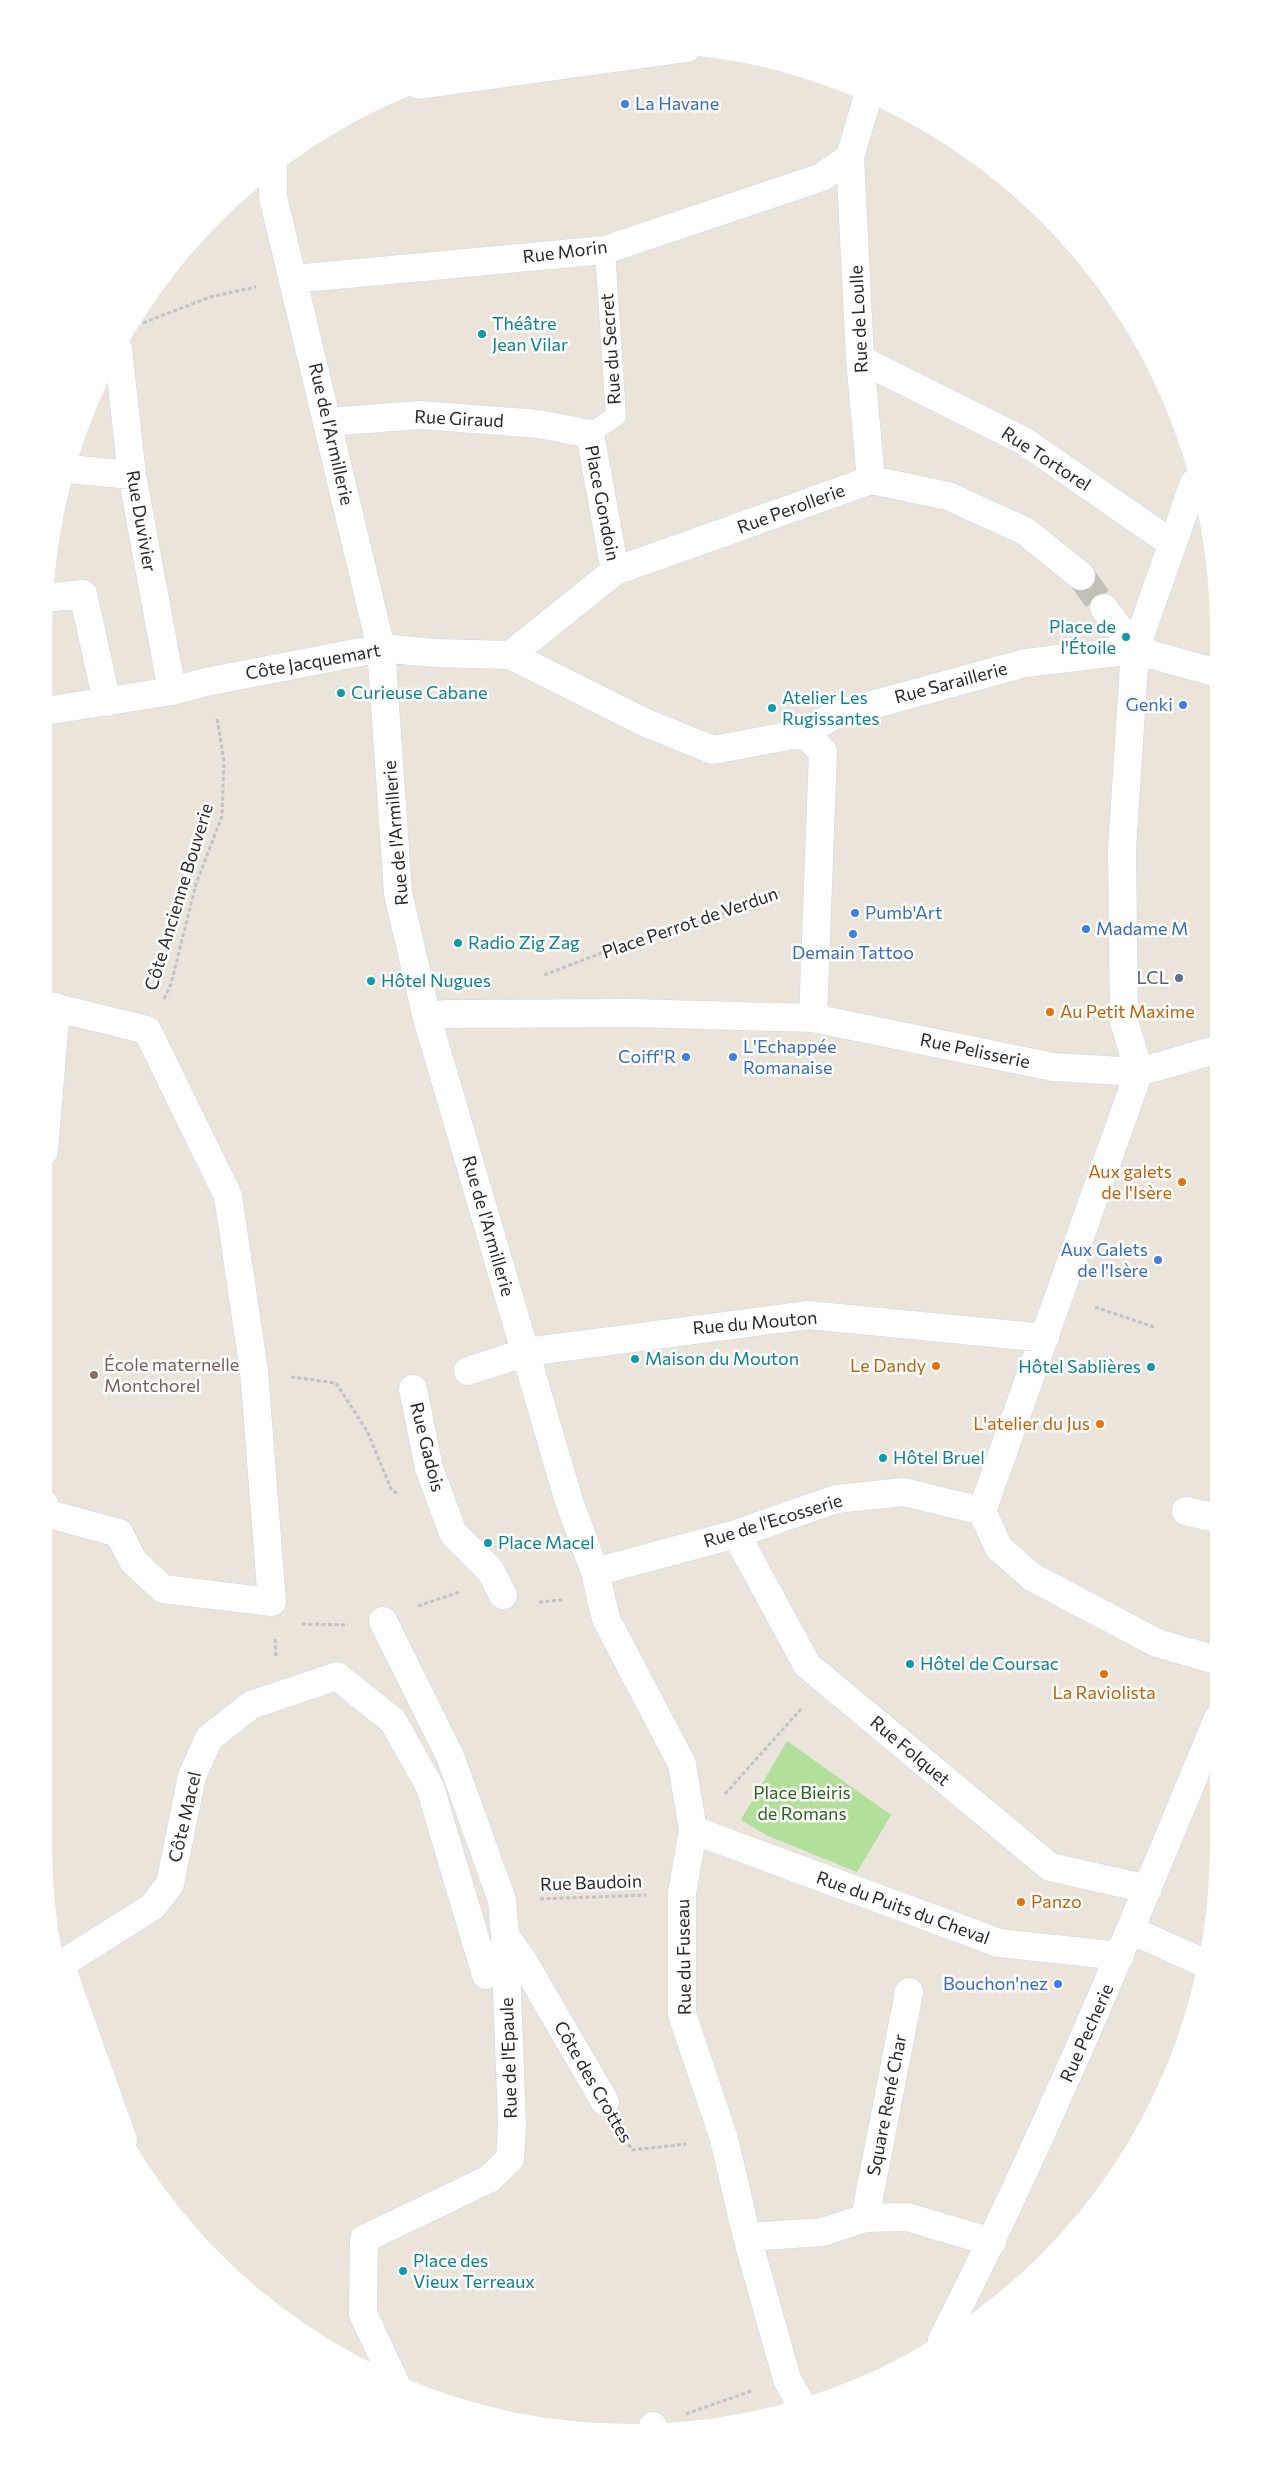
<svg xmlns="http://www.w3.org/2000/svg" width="1262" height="2476" viewBox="0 0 1262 2476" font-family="Commissioner,sans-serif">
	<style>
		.green { fill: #b2df99 }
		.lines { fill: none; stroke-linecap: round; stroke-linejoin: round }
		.street-tunnel { stroke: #c3bfb7; stroke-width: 28; stroke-dasharray: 28 14; stroke-linecap: butt }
		.lane-casing { stroke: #d0d4e1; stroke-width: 21 }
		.street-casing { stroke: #d0d4e1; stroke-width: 29 }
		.secondary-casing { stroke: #d0d4e1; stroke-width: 29 }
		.path { stroke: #c3c3c3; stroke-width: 3; stroke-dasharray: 4 2.5; stroke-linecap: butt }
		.lane { stroke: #fff; stroke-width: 20 }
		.street { stroke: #fff; stroke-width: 28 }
		.secondary { stroke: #fff; stroke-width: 28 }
		.shop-dot { fill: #3f7fe0; stroke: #fff; stroke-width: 2 }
		.culture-dot { fill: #0f9aa8; stroke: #fff; stroke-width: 2 }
		.service-dot { fill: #5c6f8a; stroke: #fff; stroke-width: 2 }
		.food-dot { fill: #e8710a; stroke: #fff; stroke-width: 2 }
		.education-dot { fill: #8d6e63; stroke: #fff; stroke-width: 2 }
		.labels { text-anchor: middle; stroke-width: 5; stroke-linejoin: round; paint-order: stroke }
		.shop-label { font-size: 18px; fill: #366cbe; stroke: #fff; text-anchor: start }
		.street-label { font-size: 18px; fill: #292929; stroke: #fff }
		.culture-label { font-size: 18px; fill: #0d838f; stroke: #fff; text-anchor: start }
		.service-label { font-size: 18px; fill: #4e5e75; stroke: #fff; text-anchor: end }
		.food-label { font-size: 18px; fill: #c56008; stroke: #fff; text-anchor: end }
		.education-label { font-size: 18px; fill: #785e54; stroke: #fff; text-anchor: start }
		.park-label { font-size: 18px; fill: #2c621c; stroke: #fff }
	</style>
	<rect width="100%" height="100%" fill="#eae4db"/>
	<!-- green -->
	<path class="green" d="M787,1741L891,1815L857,1872L768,1836L741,1820Z"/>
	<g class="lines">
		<!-- street-tunnel -->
		<path class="street-tunnel" d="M1081,576L1104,608"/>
		<defs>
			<path id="lane" d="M590,434L616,416L605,250"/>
			<path id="street" d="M868,96L850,157L860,359L871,480
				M273,169V197L381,648L398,893L427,1018L569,1501L595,1572L606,1619L682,1764L693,1830L682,1893V2014L724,2139L747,2237L787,2379L801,2405
				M293,279L605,250L822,177L850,157
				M118,349L132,475L172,691
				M860,359L1024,441L1171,543
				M328,422L420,415L539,424L590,434L615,571
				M68,469L132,475
				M45,598L83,594L107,702
				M1104,608L1135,650
				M510,655L615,571L871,480L948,496L1025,531L1081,576
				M45,711L172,691L206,682L381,648L434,653L510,655L646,723L713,750L804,733L835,715L1025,663L1135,650L1214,672
				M804,733L823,752L813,1018
				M427,1018L445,1014L631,1013L813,1018L1053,1067L1139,1072L1215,1050
				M1139,1072L982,1511L999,1548L1032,1577L1157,1643L1216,1660
				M1139,1072L1124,1021L1122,849L1135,650L1194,483
				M44,1151L56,1007
				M468,1371L526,1352L808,1315L1045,1338
				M413,1389L429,1468L453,1533L490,1570L503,1595
				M44,1504L45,1513L119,1533L133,1561L163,1589L272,1602L254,1371L228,1196L147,1030L45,1005
				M1186,1511L1216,1518
				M736,1534L807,1665L1050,1867L1148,1889
				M595,1572L736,1534L836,1499L904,1492L982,1511
				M383,1621L450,1756L502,1900L505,1936L512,2124L510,2159L489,2179L364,2239L363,2314L395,2382
				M693,1830L999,1943L1120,1956
				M1131,1930L1204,1963
				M505,1936L522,1959L605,2102
				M61,1966L123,2140
				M57,1967L152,1907L170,1884L192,1776L209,1738L251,1705L337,1676L393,1721L430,1787L486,1975
				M865,2218L909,1992
				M747,2237L823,2232L865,2218L907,2217L992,2242
				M942,2340C1045,2138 1131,1930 1217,1720
				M653,2429V2426"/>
			<path id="secondary" d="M419,85L687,48"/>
		</defs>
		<!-- lane casing -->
		<use href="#lane" class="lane-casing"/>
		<!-- street casing -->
		<use href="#street" class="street-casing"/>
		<!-- secondary casing -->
		<use href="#secondary" class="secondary-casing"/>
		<!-- path -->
		<path class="path" d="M143,323L210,297L256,287
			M544,975L609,950L751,905L780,892
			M164,999L171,984L196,884L222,816L224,761L217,718
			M1095,1307L1154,1327
			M291,1377L336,1383L367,1431L392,1491L398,1493
			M539,1602L562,1600
			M418,1606L459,1592
			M302,1624L348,1625
			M275,1639L276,1658
			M725,1794L801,1709
			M540,1899L646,1895
			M622,2133L632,2150L686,2144
			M686,2414L751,2391"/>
		<!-- lane -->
		<use href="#lane" class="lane"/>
		<!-- street -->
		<use href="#street" class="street"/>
		<!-- secondary -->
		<use href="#secondary" class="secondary"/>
	</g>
	<!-- markers -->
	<g class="shop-dot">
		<circle cx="625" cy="104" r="5"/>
		<circle cx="1183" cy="705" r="5"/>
		<circle cx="855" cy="913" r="5"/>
		<circle cx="1086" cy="929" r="5"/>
		<circle cx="853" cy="934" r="5"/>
		<circle cx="686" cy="1057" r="5"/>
		<circle cx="733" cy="1057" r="5"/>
		<circle cx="1158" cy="1260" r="5"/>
		<circle cx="1058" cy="1984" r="5"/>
	</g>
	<g class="culture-dot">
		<circle cx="482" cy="334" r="5"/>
		<circle cx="1126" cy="637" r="5"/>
		<circle cx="341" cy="693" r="5"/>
		<circle cx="772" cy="708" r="5"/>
		<circle cx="458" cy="943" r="5"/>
		<circle cx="371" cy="981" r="5"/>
		<circle cx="635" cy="1359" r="5"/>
		<circle cx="1151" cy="1367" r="5"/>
		<circle cx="883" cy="1458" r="5"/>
		<circle cx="488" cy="1543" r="5"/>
		<circle cx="910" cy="1664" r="5"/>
		<circle cx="403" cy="2271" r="5"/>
	</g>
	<circle class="service-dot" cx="1179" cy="978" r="5"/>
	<g class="food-dot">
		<circle cx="1050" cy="1012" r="5"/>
		<circle cx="1182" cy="1182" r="5"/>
		<circle cx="936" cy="1366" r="5"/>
		<circle cx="1100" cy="1424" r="5"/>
		<circle cx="1104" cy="1674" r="5"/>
		<circle cx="1021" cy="1902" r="5"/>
	</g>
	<circle class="education-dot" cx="94" cy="1375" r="5"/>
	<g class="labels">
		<!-- shop labels -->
		<g class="shop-label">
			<text x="635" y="110">La Havane</text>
			<text x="1173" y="711" text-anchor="end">Genki</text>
			<text x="865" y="919">Pumb'Art</text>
			<text x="1096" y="935">Madame M</text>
			<text x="853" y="959" text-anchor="middle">Demain Tattoo</text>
			<text x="743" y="1053">L'Echappée<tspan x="743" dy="21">Romanaise</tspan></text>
			<text x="676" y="1063" text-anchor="end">Coiff'R</text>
			<text x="1148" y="1256" text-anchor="end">Aux Galets<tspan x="1148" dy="21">de l'Isère</tspan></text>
			<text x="1048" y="1990" text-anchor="end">Bouchon'nez</text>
		</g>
		<!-- street labels -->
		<g class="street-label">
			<text transform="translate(565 252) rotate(-7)" y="6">Rue Morin</text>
			<text transform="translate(859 319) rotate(-93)" y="6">Rue de Loulle</text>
			<text transform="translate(611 349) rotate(-94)" y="6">Rue du Secret</text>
			<text transform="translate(459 419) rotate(3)" y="6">Rue Giraud</text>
			<text transform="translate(331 434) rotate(77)" y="6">Rue de l'Armillerie</text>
			<text transform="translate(1046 459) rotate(33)" y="6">Rue Tortorel</text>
			<text transform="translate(602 503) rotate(79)" y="6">Place Gondoin</text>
			<text transform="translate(791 509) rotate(-20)" y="6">Rue Perollerie</text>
			<text transform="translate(141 521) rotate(80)" y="6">Rue Duvivier</text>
			<text transform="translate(313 662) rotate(-10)" y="6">Côte Jacquemart</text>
			<text transform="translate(951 683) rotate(-15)" y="6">Rue Saraillerie</text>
			<text transform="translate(396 833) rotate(-95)" y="6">Rue de l'Armillerie</text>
			<text transform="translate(179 897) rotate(-73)" y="6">Côte Ancienne Bouverie</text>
			<text transform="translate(690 923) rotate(-19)" y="6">Place Perrot de Verdun</text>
			<text transform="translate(975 1051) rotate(12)" y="6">Rue Pelisserie</text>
			<text transform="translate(488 1226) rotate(74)" y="6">Rue de l'Armillerie</text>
			<text transform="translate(755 1323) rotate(-5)" y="6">Rue du Mouton</text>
			<text transform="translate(427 1447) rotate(76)" y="6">Rue Gadois</text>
			<text transform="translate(773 1521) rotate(-17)" y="6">Rue de l'Ecosserie</text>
			<text transform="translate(910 1751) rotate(40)" y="6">Rue Folquet</text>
			<text transform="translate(185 1817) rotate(-77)" y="6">Côte Macel</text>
			<text transform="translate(591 1883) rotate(-2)" y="6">Rue Baudoin</text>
			<text transform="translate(903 1908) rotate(20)" y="6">Rue du Puits du Cheval</text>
			<text transform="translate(684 1957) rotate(-91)" y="6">Rue du Fuseau</text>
			<text transform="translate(1087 2033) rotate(-66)" y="6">Rue Pecherie</text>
			<text transform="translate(509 2058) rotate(-92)" y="6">Rue de l'Epaule</text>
			<text transform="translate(593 2082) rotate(60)" y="6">Côte des Crottes</text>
			<text transform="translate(887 2105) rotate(-79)" y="6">Square René Char</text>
		</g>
		<!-- culture labels -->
		<g class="culture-label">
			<text x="492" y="330">Théâtre<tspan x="492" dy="21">Jean Vilar</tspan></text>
			<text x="1116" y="633" text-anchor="end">Place de<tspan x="1116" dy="21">l'Étoile</tspan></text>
			<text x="351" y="699">Curieuse Cabane</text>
			<text x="782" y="704">Atelier Les<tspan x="782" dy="21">Rugissantes</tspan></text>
			<text x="468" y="949">Radio Zig Zag</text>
			<text x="381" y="987">Hôtel Nugues</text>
			<text x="645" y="1365">Maison du Mouton</text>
			<text x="1141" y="1373" text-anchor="end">Hôtel Sablières</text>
			<text x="893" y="1464">Hôtel Bruel</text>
			<text x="498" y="1549">Place Macel</text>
			<text x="920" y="1670">Hôtel de Coursac</text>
			<text x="413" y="2267">Place des<tspan x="413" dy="21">Vieux Terreaux</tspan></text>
		</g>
		<!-- service labels -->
		<g class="service-label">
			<text x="1169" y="984">LCL</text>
		</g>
		<!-- food labels -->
		<g class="food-label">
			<text x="1060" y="1018" text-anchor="start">Au Petit Maxime</text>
			<text x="1172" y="1178">Aux galets<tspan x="1172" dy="21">de l'Isère</tspan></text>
			<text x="926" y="1372">Le Dandy</text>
			<text x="1090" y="1430">L'atelier du Jus</text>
			<text x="1104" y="1699" text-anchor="middle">La Raviolista</text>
			<text x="1031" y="1908" text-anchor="start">Panzo</text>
		</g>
		<!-- education labels -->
		<g class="education-label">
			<text x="104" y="1371">École maternelle<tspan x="104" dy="21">Montchorel</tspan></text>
		</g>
		<!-- park labels -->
		<g class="park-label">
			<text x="802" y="1799">Place Bieiris<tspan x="802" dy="21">de Romans</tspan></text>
		</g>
	</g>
	<!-- crop -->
	<path d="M0 0H1262V2476H0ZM630 52H632A578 578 0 0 1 1210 630V1846A578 578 0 0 1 632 2424H630A578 578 0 0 1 52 1846V630A578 578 0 0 1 630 52Z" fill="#fff" fill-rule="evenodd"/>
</svg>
